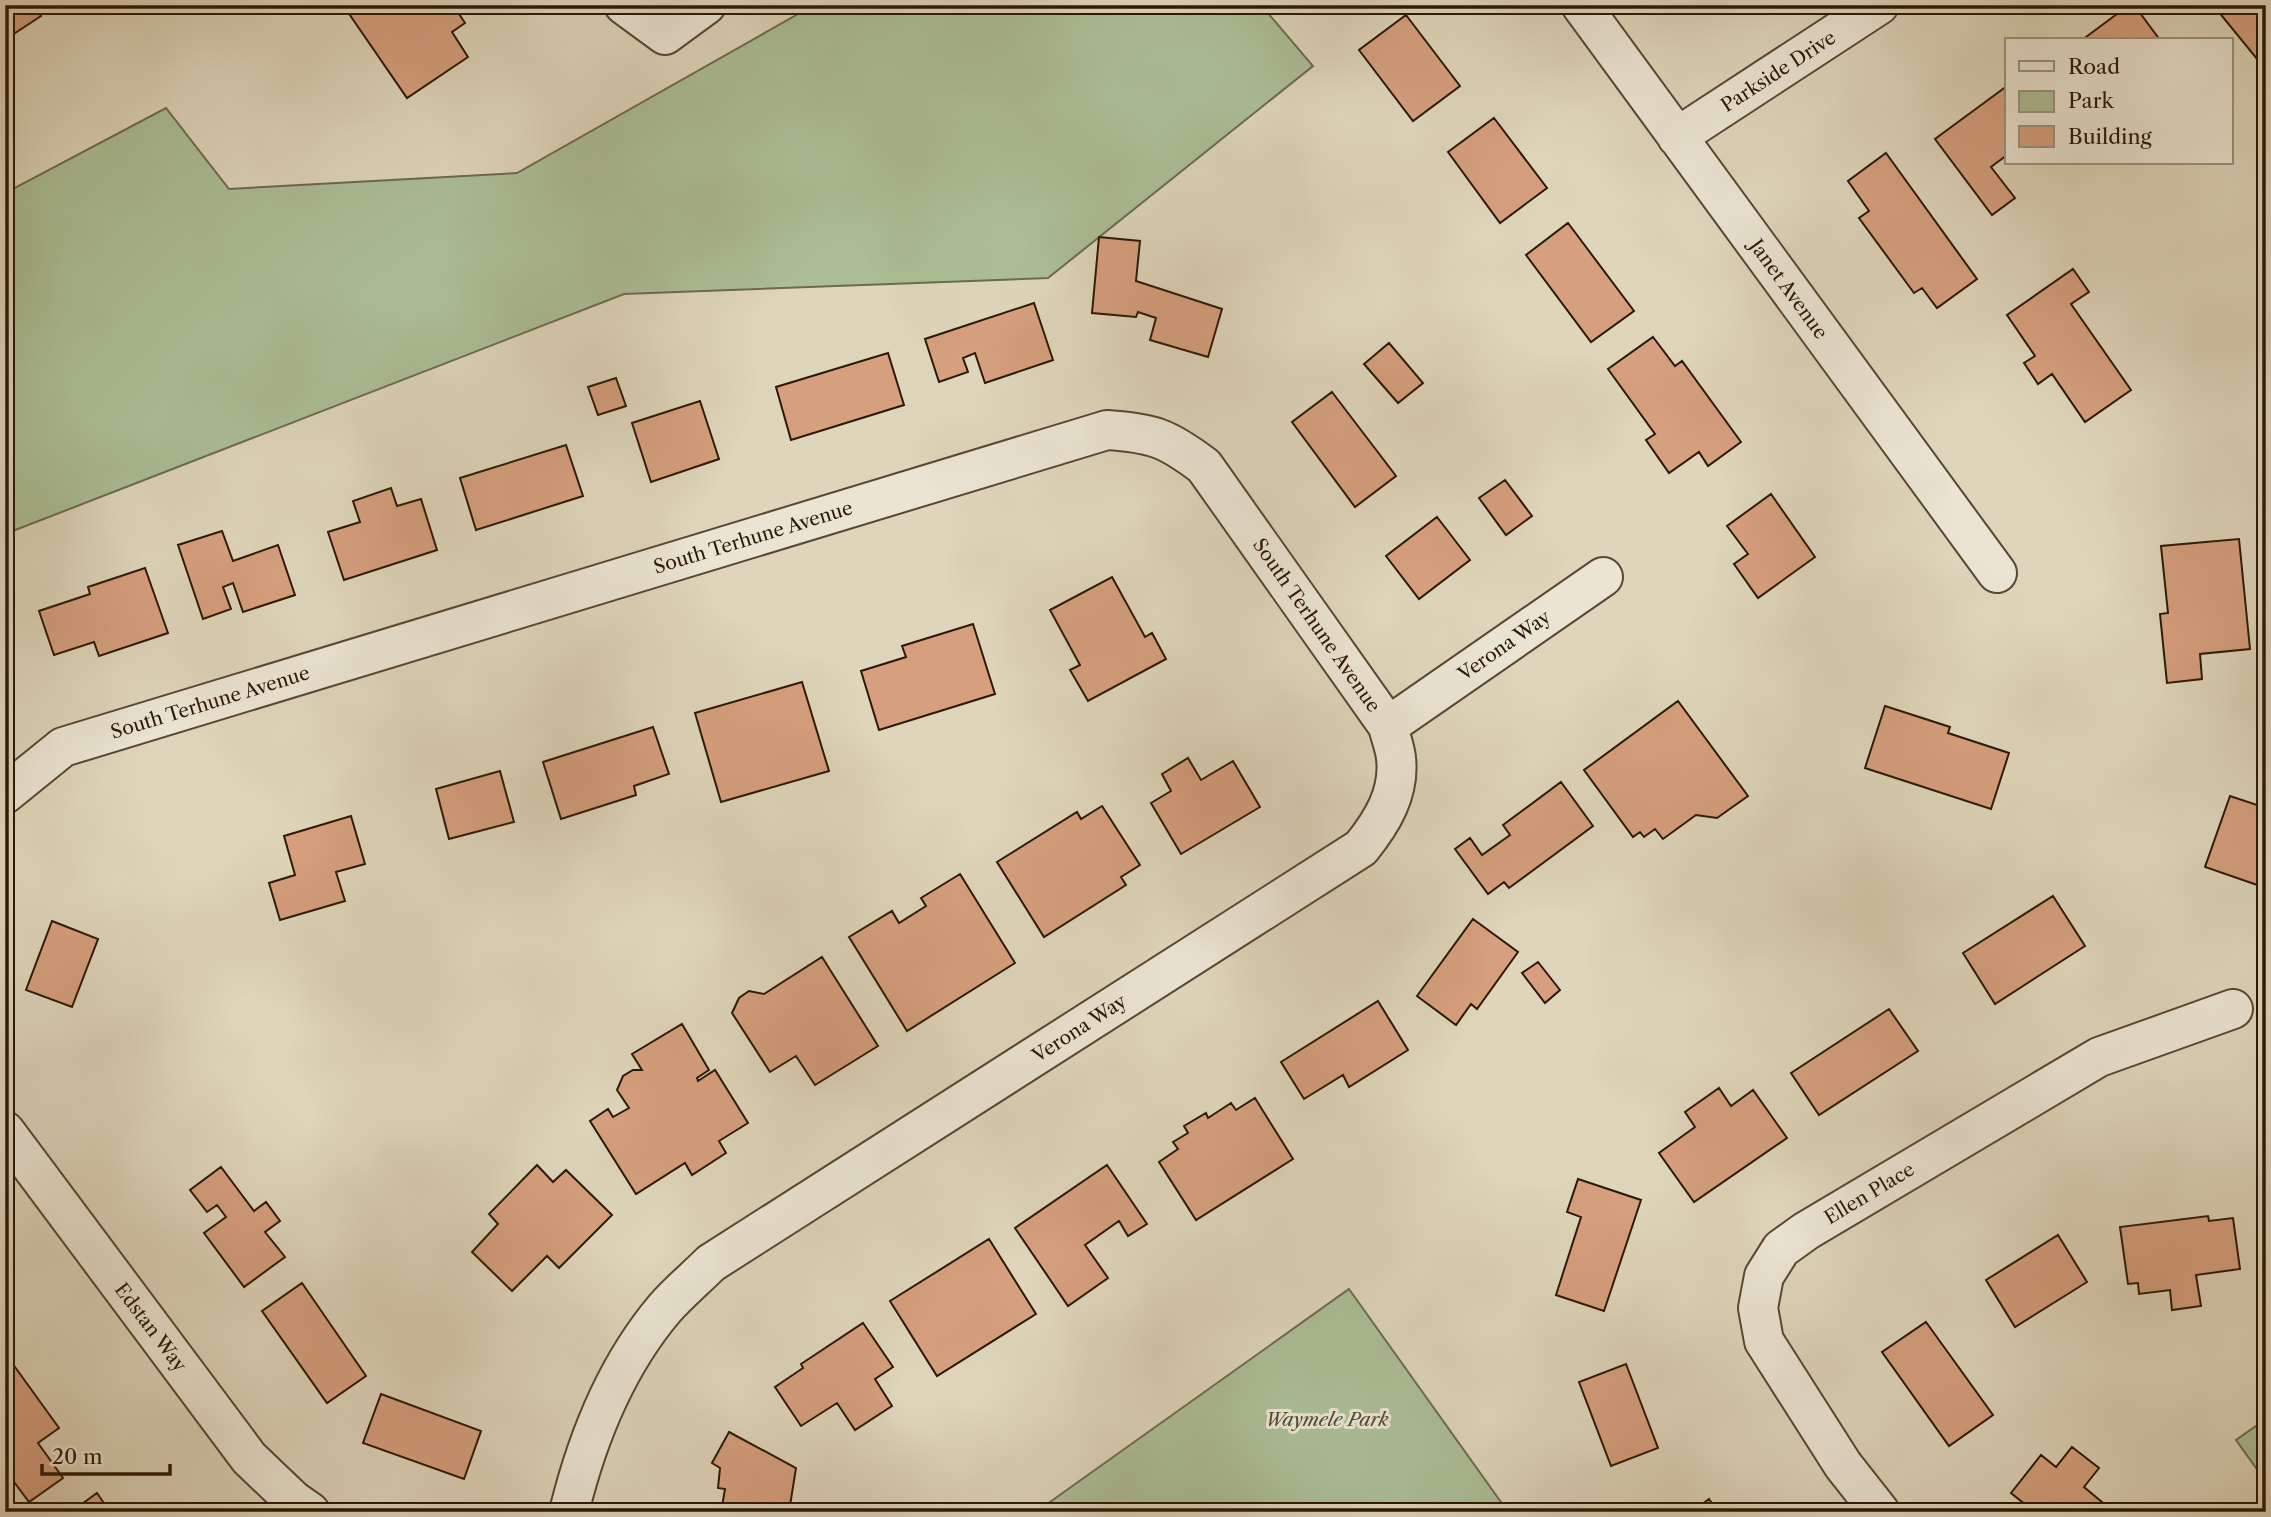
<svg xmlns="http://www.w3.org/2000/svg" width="2271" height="1517" viewBox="0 0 2271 1517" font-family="'Libre Caslon Text',serif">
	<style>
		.green { fill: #abbe95; stroke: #6c6b4e; stroke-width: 2 }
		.building { fill: #d69f7d; stroke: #2c1806; stroke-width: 2 }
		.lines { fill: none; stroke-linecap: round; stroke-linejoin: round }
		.street-casing { stroke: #584733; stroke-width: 42 }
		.street { stroke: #eae4d2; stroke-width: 38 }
		.labels { text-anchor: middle; stroke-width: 6; stroke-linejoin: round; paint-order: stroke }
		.street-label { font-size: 19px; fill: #2c1806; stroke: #eae4d2 }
		.park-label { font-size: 19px; font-style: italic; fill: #524a31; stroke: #eae4d2 }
	</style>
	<rect width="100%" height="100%" fill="#ded5ba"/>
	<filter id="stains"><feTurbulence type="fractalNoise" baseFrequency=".00286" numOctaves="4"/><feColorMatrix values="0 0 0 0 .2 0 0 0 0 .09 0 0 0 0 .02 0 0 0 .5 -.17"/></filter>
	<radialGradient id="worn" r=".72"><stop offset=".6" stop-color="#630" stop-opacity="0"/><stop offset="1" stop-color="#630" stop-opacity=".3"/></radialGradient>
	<!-- green -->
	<path class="green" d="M814,5H1261L1313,66L1048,278L624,294L5,534V193L166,108L229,189L517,173Z
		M1349,1289L1508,1512H1036Z
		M2266,1419V1482L2236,1440Z"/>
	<!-- building -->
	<path class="building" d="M5,5H34L41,16L12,35L5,23Z
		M343,5H453L465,23L452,32L468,57L407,98Z
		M2129,5H2134L2160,40H2082Z
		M2213,5H2266V70Z
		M1406,15L1460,86L1413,121L1359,50Z
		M2007,86V155L1991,167L2015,198L1992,215L1935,139Z
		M1494,118L1547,188L1500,223L1448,152Z
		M1886,153L1977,279L1937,308L1922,288L1914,293L1859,218L1869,211L1848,181Z
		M1568,223L1634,311L1591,342L1526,255Z
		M1099,237L1140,241L1136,281L1222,309L1208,357L1150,340L1156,318L1138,312L1136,317L1092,313Z
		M2073,269L2089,292L2071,304L2131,390L2085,422L2052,374L2038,384L2024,363L2035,356L2007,315Z
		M1034,303L1053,360L985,383L975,353L963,358L968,372L939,382L925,339Z
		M1653,337L1675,366L1682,361L1741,442L1708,466L1699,452L1669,473L1646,440L1655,434L1608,369Z
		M1389,343L1423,383L1398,403L1364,364Z
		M888,353L904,405L791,440L776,387Z
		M616,378L626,406L598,415L588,387Z
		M1332,392L1396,476L1355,507L1292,422Z
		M700,401L719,459L651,482L632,423Z
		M566,445L583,496L476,530L460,478Z
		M1505,480L1532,516L1506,535L1479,498Z
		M391,488L397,506L421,499L437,550L344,580L328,532L360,522L353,501Z
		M1771,494L1815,557L1758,598L1734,564L1748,554L1727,526Z
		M1437,517L1470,560L1419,599L1386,556Z
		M222,531L233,561L278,545L295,595L243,612L233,583L223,587L231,609L203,619L178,545Z
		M2239,539L2250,649L2200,654L2202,679L2167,683L2160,614L2168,613L2161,546Z
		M145,568L168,633L99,656L94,642L54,655L39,611L90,594L88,587Z
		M1112,577L1145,637L1152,633L1166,659L1088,701L1070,670L1080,665L1050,610Z
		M973,624L995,694L879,730L861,671L906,657L902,646Z
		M802,682L829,771L721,802L695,713Z
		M1678,701L1748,796L1717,818L1696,815L1663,839L1655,829L1644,837L1640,832L1633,837L1584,770Z
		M1885,706L1950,727L1948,733L2009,753L1991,809L1865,768Z
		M653,727L669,774L634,786L636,795L561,819L543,762Z
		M1188,758L1201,780L1233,761L1260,807L1181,854L1151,803L1171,791L1162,774Z
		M500,771L514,822L449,839L436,789Z
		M1561,782L1593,826L1509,888L1504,882L1488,894L1455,849L1470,838L1482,855L1510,835L1503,825Z
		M2262,791L2266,792V888L2205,867L2230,796L2257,805Z
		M1102,806L1140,865L1121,877L1126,885L1044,937L997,862L1077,812L1081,819Z
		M351,816L365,864L336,872L345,901L280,920L269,883L295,875L284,836Z
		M960,874L1015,963L907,1031L849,937L892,911L899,923L926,906L921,898Z
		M2053,896L2085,946L1995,1004L1963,953Z
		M1473,919L1518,952L1477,1009L1471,1004L1456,1025L1417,996Z
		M52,921L98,939L72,1007L26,990Z
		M822,957L878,1046L815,1085L796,1056L770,1072L732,1013L739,998L749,991L764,994Z
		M1538,962L1560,990L1545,1003L1522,973Z
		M1378,1001L1408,1050L1349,1087L1343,1075L1304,1099L1281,1062Z
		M1889,1009L1918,1051L1819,1115L1791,1073Z
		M682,1024L709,1070L697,1078L698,1081L715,1070L748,1123L719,1141L726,1153L692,1175L685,1163L636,1194L590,1121L608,1109L613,1117L629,1108L617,1090L623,1076L633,1070H642L632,1054Z
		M1719,1088L1731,1106L1753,1090L1787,1138L1694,1202L1659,1153L1695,1127L1685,1112Z
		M1255,1098L1293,1159L1196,1220L1159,1162L1178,1149L1173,1142L1188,1133L1184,1126L1206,1113L1208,1118L1231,1103L1236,1110Z
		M537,1165L553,1182L566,1170L612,1215L559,1268L547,1256L512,1291L472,1252L498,1224L489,1214Z
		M1107,1165L1147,1224L1128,1236L1119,1221L1085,1245L1108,1278L1068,1306L1015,1228Z
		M221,1167L254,1211L266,1202L280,1221L265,1232L285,1257L244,1287L204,1233L226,1217L217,1205L207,1212L190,1190Z
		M1578,1179L1641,1200L1604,1311L1556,1295L1581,1217L1567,1212Z
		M2208,1216L2209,1221L2233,1218L2240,1269L2196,1275L2201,1306L2172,1310L2170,1290L2139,1294L2138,1283L2128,1284L2120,1227Z
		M2058,1235L2087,1282L2015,1327L1986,1280Z
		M989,1239L1036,1314L937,1376L890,1301Z
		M302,1283L366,1376L327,1403L262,1311Z
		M1926,1322L1993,1415L1949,1446L1882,1352Z
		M863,1323L893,1367L875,1379L892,1406L855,1430L837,1403L801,1426L775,1387L803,1368L801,1364Z
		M1626,1364L1658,1448L1611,1466L1579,1382Z
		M15,1367L59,1428L38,1443L63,1478L29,1502L14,1482L5,1489V1375Z
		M381,1394L481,1431L464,1479L363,1443Z
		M729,1432L796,1468L789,1512H721L725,1489L718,1488L720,1468L712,1463Z
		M2072,1447L2099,1468L2084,1487L2114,1512H2022L2027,1506L2011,1493L2041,1455L2056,1467Z
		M97,1493L110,1512H71Z
		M1709,1499L1718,1512H1692Z"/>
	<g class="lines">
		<defs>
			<path id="street" d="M624,5L665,35L706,5
				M1581,5L1997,573
				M1677,137L1879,5
				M1388,726L1603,577
				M5,794L63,747L1107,430C1153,433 1167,438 1204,466L1388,726C1390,736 1395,747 1396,758C1400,793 1382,822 1361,848L711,1263C696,1278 679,1292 665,1308C615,1367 587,1438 569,1512
				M5,1131L249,1458L293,1500L310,1512
				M1880,1512L1843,1465L1764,1341L1758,1308L1764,1276L1781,1249L1806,1231L2099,1057L2233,1009"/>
		</defs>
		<!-- street casing -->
		<use href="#street" class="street-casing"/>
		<!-- street -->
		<use href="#street" class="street"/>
	</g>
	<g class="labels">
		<!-- street labels -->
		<g class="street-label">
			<text transform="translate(1778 71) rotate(-33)" y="7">Parkside Drive</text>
			<text transform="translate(1789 289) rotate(54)" y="7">Janet Avenue</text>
			<text transform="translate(753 537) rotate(-17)" y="7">South Terhune Avenue</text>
			<text transform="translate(1317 625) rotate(55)" y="7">South Terhune Avenue</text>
			<text transform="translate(1504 645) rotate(-35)" y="7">Verona Way</text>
			<text transform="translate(210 702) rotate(-17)" y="7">South Terhune Avenue</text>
			<text transform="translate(1079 1028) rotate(-33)" y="7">Verona Way</text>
			<text transform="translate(1869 1193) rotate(-31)" y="7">Ellen Place</text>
			<text transform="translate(151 1327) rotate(53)" y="7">Edstan Way</text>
		</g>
		<!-- park labels -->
		<g class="park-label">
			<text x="1327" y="1426">Waymele Park</text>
		</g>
	</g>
	<!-- margin -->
	<rect width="2271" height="1517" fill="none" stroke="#ded5ba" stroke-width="28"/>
	<rect x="7" y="7" width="2257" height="1503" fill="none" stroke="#2c1806" stroke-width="3.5"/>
	<rect x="14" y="14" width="2243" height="1489" fill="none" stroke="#2c1806" stroke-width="2"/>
	<!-- legend -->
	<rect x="2005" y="38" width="228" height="126" fill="#eae4d2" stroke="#9e9280" stroke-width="2"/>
	<rect x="2019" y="61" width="35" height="10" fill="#eae4d2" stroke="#9e9280" stroke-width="2"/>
	<text x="2068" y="74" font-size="21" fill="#2c1806">Road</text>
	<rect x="2019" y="91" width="35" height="21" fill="#abbe95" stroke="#9e9280" stroke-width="2"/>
	<text x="2068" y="108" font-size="21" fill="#2c1806">Park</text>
	<rect x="2019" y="126" width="35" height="21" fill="#d69f7d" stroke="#9e9280" stroke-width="2"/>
	<text x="2068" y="144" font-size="21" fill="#2c1806">Building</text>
	<!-- scale -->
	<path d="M42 1464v10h128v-10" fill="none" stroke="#2c1806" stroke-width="3.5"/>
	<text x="52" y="1464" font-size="21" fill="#2c1806" stroke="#eae4d2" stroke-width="5" paint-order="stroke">20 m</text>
	<rect width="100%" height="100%" filter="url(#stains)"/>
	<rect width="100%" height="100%" fill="url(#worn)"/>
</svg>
